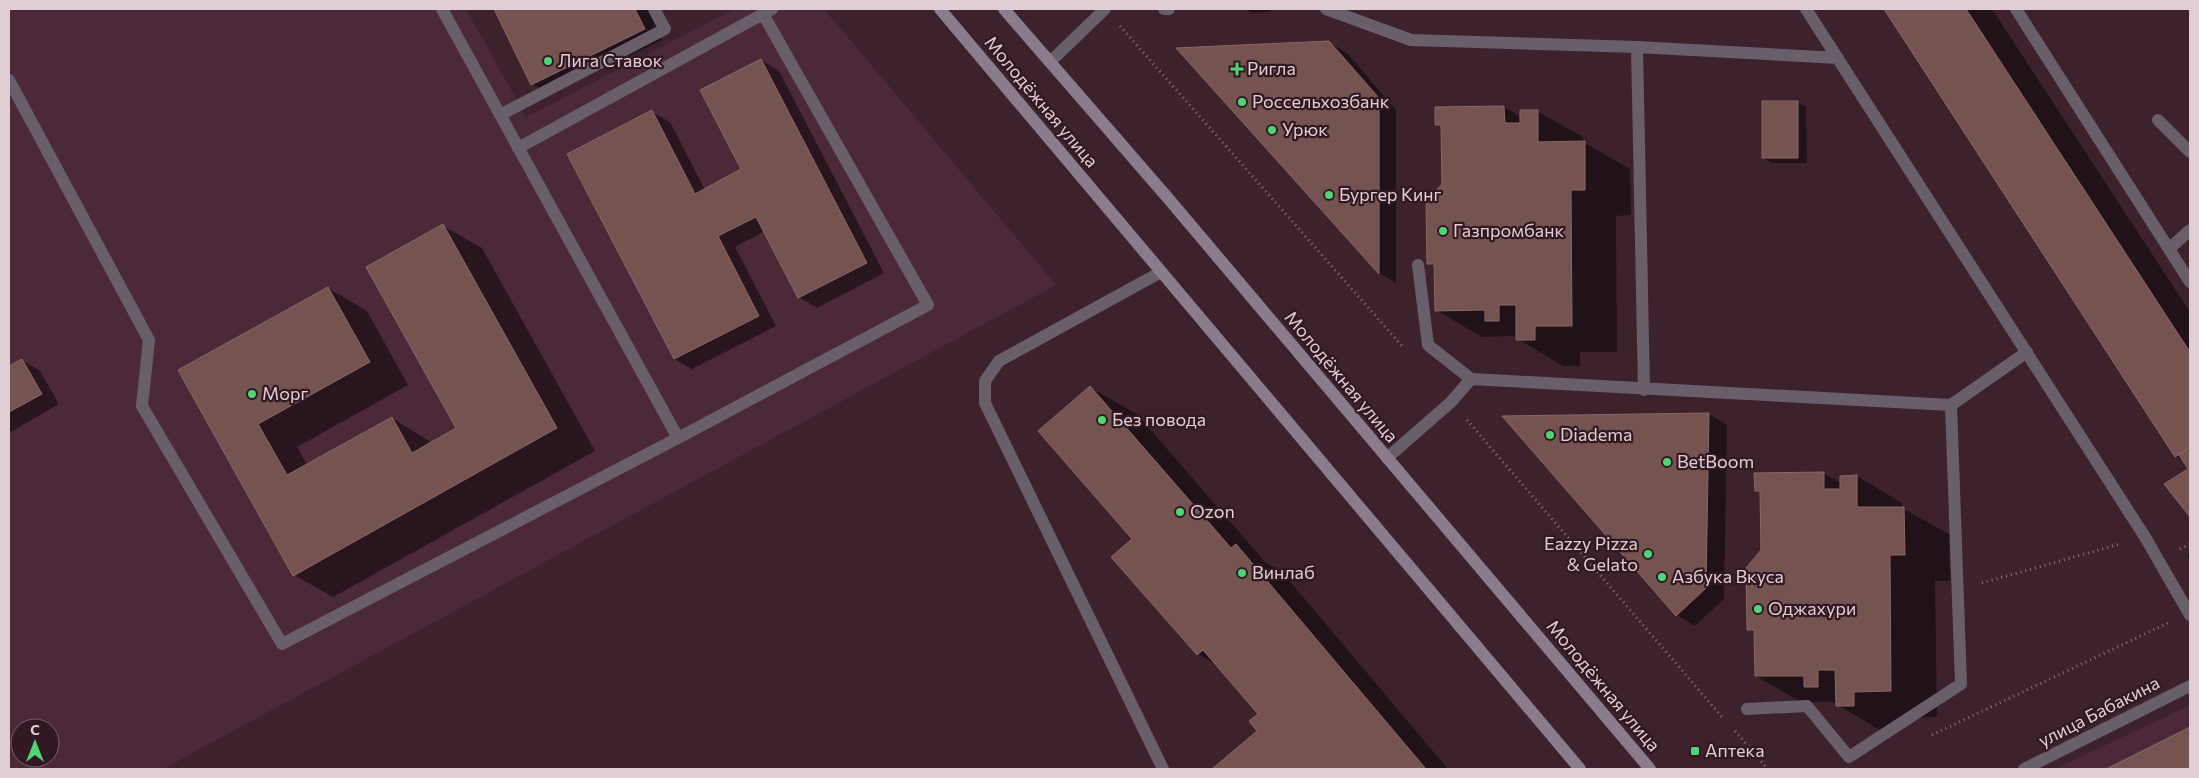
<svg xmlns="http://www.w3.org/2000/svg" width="2199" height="778" viewBox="0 0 2199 778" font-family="Commissioner,sans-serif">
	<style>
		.built { fill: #4b2938; fill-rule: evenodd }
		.shadow { fill: #0007 }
		.building { fill: #755351; stroke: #8b6865 }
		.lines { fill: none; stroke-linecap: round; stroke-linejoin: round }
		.path { stroke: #8b747d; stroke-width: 3; stroke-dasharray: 1 4; stroke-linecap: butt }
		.service { stroke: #685f6a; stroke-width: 12 }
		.tertiary { stroke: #685f6a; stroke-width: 12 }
		.secondary { stroke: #8a7c8c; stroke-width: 12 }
		.poi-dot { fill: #4ed675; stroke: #321823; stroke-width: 2 }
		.labels { text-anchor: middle; stroke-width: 4.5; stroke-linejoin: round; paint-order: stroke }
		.poi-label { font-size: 18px; fill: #e0ced4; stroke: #321823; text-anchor: start }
		.street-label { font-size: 18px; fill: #e0ced4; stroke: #321823 }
	</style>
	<rect width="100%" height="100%" fill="#3d222d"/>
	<!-- built -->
	<path class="built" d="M9,9H466L526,117L735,9H824L1056,285L163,769H9ZM20,728H50V758H20Z
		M2190,705V769H2055Z"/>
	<!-- shadow -->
	<path class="shadow" d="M495,9H647L662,40L550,94L532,84Z
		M1246,9H1270V12L1253,13Z
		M1885,9H1992L2190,312V515L2166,485L2190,470L2184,461L2176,456Z
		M1328,42L1347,53L1396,110V283L1379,273L1179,50Z
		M761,60L779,71L884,273L817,308L799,297L765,231L735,247L776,326L692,369L674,359L652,112L670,122L705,190L743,170Z
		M1797,102L1806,107L1807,163H1772L1763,158Z
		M1504,107L1522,117L1537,111L1583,137V142L1630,169L1631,215L1616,216L1617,352H1580V366H1563L1513,336L1482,337L1436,310V267L1429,263L1443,185L1442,127L1436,124Z
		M443,226L482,248L595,451L333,597L294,575L179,371L328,288L367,311L408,385L297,447L307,465L392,418L432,443L457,428Z
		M22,360L40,371L59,404L9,433V368Z
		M1091,388L1137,414L1265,562L1282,572L1448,769H1214L1259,731L1260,714L1217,665L1198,654L1134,539Z
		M1709,414L1727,425L1724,599L1695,626L1677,615L1505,417Z
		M1823,473L1841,483L1857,476L1902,503V508L1949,534L1950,581H1935L1937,717L1899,718V732H1883L1833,702H1801L1756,676L1755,633L1748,629L1762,550L1761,493L1756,490Z
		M2190,553V562L2187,555Z
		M2190,728V769H2108Z"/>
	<!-- building -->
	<path class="building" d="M494,9H635L645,29L531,85Z
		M1884,9H1966L2190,352V447L2175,457Z
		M1329,41L1379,98V274L1176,48Z
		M761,59L867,263L798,298L756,217L718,236L759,316L674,359L567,154L652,110L695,194L741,169L700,90Z
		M1762,101H1798V158H1762Z
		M1504,106L1505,123H1520V110H1538V142L1585,141V190H1571L1572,326H1535V340H1516V305H1499V321H1485V310L1435,311L1434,264H1427L1426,202L1442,184L1441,125H1435V107Z
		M443,224L557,428L293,576L178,370L328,287L370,362L258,424L287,475L392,417L412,453L456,428L366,267Z
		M22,359L42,394L9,412V366Z
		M1090,386L1231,548L1236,544L1426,769H1212L1257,731L1249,721L1258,714L1203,650L1197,655L1111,557L1132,539L1038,431Z
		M1709,413L1706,588L1676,616L1502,416Z
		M2190,447V517L2164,484L2188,469L2179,455Z
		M1824,472V489H1840V476L1857,475V507H1904L1905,555H1890L1891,691L1854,692V706H1836L1835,670H1818V687H1804V676H1755L1754,630H1747L1746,568L1761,550L1760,491H1755L1754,473Z
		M2190,727V769H2106Z"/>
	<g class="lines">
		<!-- path -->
		<path class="path" d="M1120,26L1402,346
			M1467,420L1722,717
			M2180,549L2190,544
			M1982,583L2120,544
			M1735,731L1768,769
			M1932,735L2168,623"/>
		<!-- service -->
		<path class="service" d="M1164,9H1169
			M1326,9L1411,40L1637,47L1644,390
			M1806,9L2145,537L2190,615
			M2016,9L2190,282
			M1637,47L1838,58
			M1050,62L1105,9
			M9,80L149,340L142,406L282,644L678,438L442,9
			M500,115L665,29L654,9
			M2158,120L2190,152
			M518,148L763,14
			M2169,249L2190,230
			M1418,265L1428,345L1471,379
			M1161,272L999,361L985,381V403L1163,769
			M1951,405L2027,352
			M678,438L928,305L763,14L772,9
			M1387,458L1451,402L1471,379L1951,405L1961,684L1849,757L1807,706L1747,709"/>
		<!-- tertiary -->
		<path class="tertiary" d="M2024,769L2190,686"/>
		<!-- secondary -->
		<path class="secondary" d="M940,9L1580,769
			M1004,9L1167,197L1650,769"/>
	</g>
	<!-- markers -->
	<g class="poi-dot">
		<circle cx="548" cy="61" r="5"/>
		<path d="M1234.5 61.5h5v5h5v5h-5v5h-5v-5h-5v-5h5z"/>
		<circle cx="1242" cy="102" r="5"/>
		<circle cx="1272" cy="130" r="5"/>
		<circle cx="1329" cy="195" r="5"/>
		<circle cx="1443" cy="231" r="5"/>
		<circle cx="252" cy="394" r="5"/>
		<circle cx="1102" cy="420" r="5"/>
		<circle cx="1550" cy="435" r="5"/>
		<circle cx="1667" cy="462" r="5"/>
		<circle cx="1180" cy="512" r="5"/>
		<circle cx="1648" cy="554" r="5"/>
		<circle cx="1242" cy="573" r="5"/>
		<circle cx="1662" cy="577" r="5"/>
		<circle cx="1758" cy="609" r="5"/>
		<rect x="1690" y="746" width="10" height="10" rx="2.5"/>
	</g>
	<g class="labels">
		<!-- poi labels -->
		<g class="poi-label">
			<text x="558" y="67">Лига Ставок</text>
			<text x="1247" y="75">Ригла</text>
			<text x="1252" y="108">Россельхозбанк</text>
			<text x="1282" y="136">Урюк</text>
			<text x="1339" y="201">Бургер Кинг</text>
			<text x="1453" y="237">Газпромбанк</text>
			<text x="262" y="400">Морг</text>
			<text x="1112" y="426">Без повода</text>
			<text x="1560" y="441">Diadema</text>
			<text x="1677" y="468">BetBoom</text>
			<text x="1190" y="518">Ozon</text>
			<text x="1638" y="550" text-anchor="end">Eazzy Pizza<tspan x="1638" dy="21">&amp; Gelato</tspan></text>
			<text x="1252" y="579">Винлаб</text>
			<text x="1672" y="583">Азбука Вкуса</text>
			<text x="1768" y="615">Оджахури</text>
			<text x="1705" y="757">Аптека</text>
		</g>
		<!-- street labels -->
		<g class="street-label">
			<text transform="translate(1041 102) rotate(50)" y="6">Молодёжная улица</text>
			<text transform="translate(1341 377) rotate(50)" y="6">Молодёжная улица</text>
			<text transform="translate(1603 686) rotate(50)" y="6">Молодёжная улица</text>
			<text transform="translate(2099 712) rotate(-27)" y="6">улица Бабакина</text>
		</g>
	</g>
	<!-- border -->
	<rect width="2199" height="778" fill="none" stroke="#e0ced4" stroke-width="20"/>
	<!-- north arrow -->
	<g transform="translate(35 743)"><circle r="24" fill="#321823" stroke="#78616a"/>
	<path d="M0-4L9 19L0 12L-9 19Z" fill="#4ed675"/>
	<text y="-8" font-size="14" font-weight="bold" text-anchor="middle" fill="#e0ced4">С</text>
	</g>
</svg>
